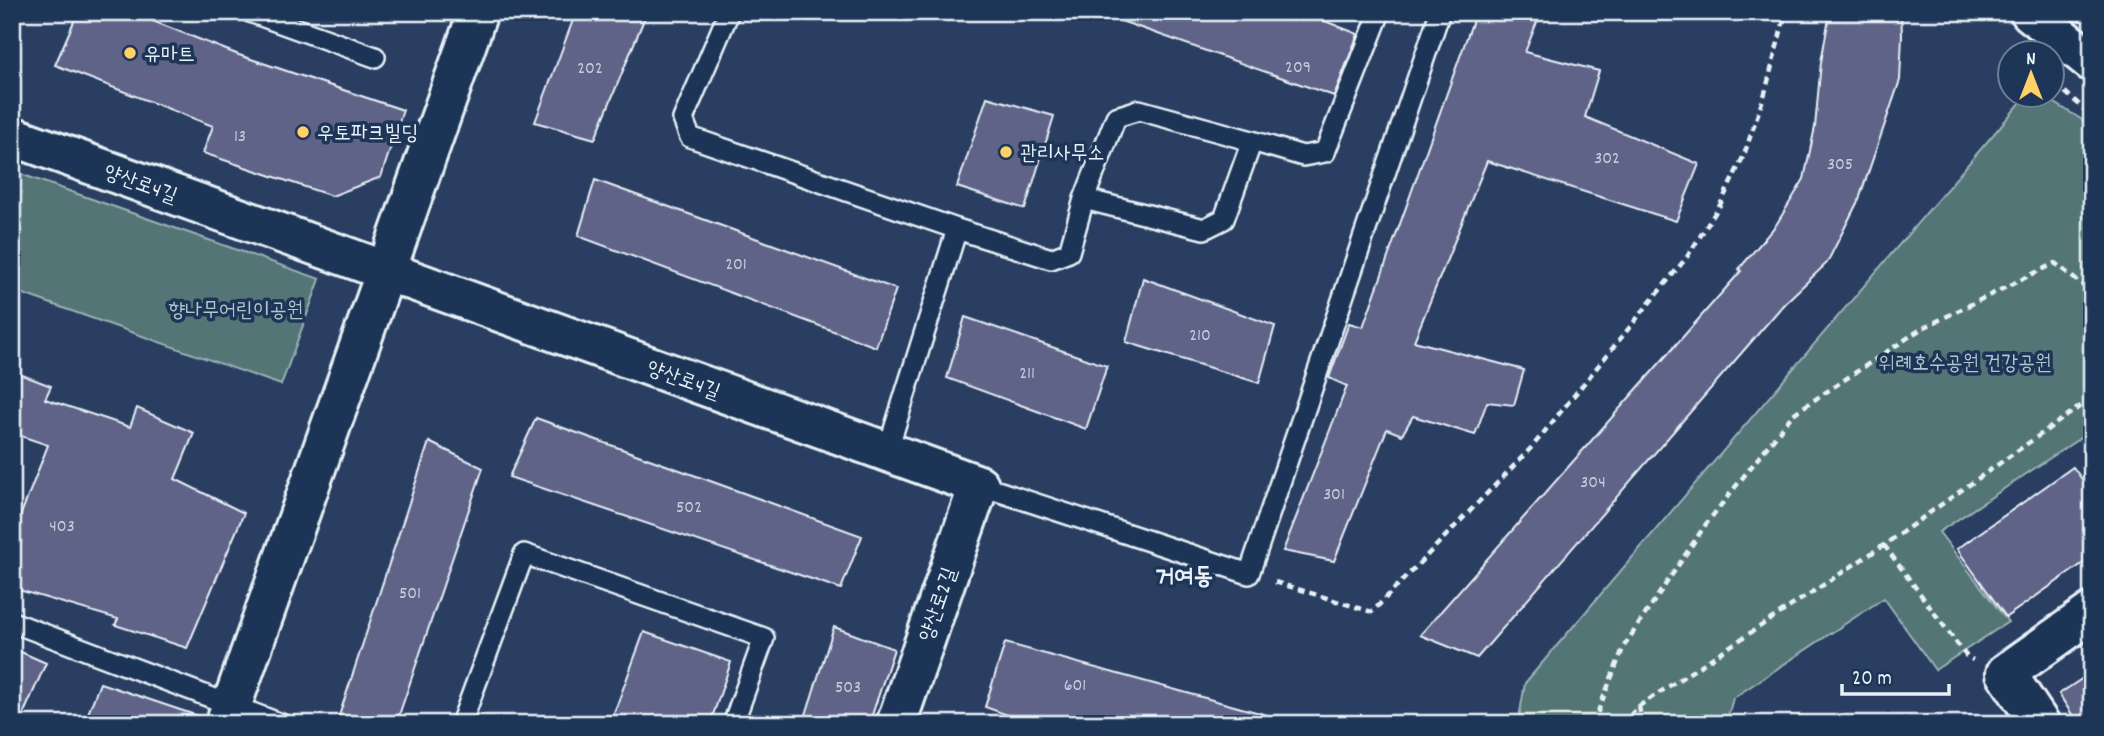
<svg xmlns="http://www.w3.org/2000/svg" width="2104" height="736" viewBox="0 0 2104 736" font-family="Dekko,'Poor Story',sans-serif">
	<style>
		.green { fill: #527474; stroke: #9db2b6; stroke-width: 2 }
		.building { fill: #606388; stroke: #e8f1f8; stroke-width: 2 }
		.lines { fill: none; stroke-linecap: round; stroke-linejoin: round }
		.lane-casing { stroke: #e8f1f8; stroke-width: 24 }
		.street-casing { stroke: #e8f1f8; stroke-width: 44 }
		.path { stroke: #e8f1f8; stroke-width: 4.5; stroke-dasharray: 7 5; stroke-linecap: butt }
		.lane { stroke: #1d3557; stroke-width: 19 }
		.street { stroke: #1d3557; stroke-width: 38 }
		.poi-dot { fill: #ffd166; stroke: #1d3557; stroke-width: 2.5 }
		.labels { text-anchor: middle; stroke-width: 7; stroke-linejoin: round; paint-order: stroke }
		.number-label { font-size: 18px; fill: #c6cedc }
		.poi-label { font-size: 21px; fill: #e8f1f8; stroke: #1d3557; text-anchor: start }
		.street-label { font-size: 21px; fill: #e8f1f8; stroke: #1d3557 }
		.park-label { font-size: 21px; fill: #b4c5ca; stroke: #1d3557 }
		.quarter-label { font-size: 24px; font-weight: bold; fill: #e8f1f8; stroke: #1d3557 }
	</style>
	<rect width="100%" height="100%" fill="#2a3e61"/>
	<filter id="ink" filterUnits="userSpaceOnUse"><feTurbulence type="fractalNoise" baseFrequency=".0143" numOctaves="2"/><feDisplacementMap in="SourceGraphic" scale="14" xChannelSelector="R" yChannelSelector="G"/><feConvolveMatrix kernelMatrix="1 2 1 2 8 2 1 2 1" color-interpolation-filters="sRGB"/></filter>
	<g filter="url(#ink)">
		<!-- green -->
		<path class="green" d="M2027,95H2042L2092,126V430L1939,532L2008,622L1935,670L1884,598L1733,698L1726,724H1518L1525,683Z
			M12,171L320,279L281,385L12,290Z"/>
		<!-- building -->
		<path class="building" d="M78,12H130L239,55L403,110L381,177L332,196L203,153L213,126L55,65Z
			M576,12H647L595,139L535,122Z
			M1108,12H1302L1358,34L1334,96L1107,16Z
			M1476,12H1541L1525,52L1599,71L1585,117L1699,164L1676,221L1487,161L1414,341L1524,370L1514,405L1487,402L1475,435L1413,416L1402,435L1387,429L1334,561L1283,551L1347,386L1329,378L1349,323L1363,327Z
			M1830,12H1901L1902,35L1900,80L1859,199L1827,263L1784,304L1477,658L1420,635L1741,271L1739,269L1776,225L1804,179L1815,127L1821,62Z
			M987,97L1054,116L1025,209L957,187Z
			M595,180L896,289L876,347L578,236Z
			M1143,278L1275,326L1259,383L1126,342Z
			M965,317L1107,366L1086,429L947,378Z
			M12,371L51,386L45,399L130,427L137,408L194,433L175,479L244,513L187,648L115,625L118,619L12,588V537L48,445L12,433Z
			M536,418L862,536L841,589L509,477Z
			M429,442L483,468L396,724H372L339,716Z
			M2073,467L2092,493V557L2006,617L1957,549Z
			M834,627L894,649L869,724H803Z
			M644,632L731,662L710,724H610Z
			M1005,643L1267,715L1266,724H1033L985,707Z
			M12,648L46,663L19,724H12Z
			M2092,672V724H2078L2059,694Z
			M100,683L204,718V724H84Z"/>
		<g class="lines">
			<defs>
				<path id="lane" d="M250,12L375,57
					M729,12L683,119L690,137L957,229L887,452
					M1252,141L1303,156L1325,152L1380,12
					M957,229L1051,259L1069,252L1084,199L1116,117L1139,110L1252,141L1224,219L1204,229L1084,199
					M979,485L1249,574L1440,12
					M12,622L281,724
					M461,724L524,554L764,638L733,724"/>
				<path id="street" d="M2030,12L2092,62
					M12,136L979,485L896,724
					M225,724L478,12
					M2040,724L2006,673L2092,612"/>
			</defs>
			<!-- lane casing -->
			<use href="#lane" class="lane-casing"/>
			<!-- street casing -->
			<use href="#street" class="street-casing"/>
			<!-- path -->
			<path class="path" d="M2065,92L2092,116
				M1884,545L1967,657L1973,660
				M1275,582L1372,612L1532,447L1687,257L1720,205L1744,155L1765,93L1786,12
				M1639,706L1642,724
				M1593,724L1624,646L1706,524L1793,414L1921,329L2055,263L2092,293
				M1622,724L1639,706L1884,545L2092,398"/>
			<!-- lane -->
			<use href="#lane" class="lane"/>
			<!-- street -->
			<use href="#street" class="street"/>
		</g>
	</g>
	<!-- markers -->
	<g class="poi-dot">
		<circle cx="130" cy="53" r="7"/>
		<circle cx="303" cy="132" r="7"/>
		<circle cx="1006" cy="152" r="7"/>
	</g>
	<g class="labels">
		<!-- number labels -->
		<g class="number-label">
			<text x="1298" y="72">209</text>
			<text x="590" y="73">202</text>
			<text x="240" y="141">13</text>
			<text x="1607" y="163">302</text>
			<text x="1840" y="169">305</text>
			<text x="736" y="269">201</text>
			<text x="1200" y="340">210</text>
			<text x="1027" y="378">211</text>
			<text x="1593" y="487">304</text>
			<text x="1334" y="499">301</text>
			<text x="689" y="512">502</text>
			<text x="62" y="531">403</text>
			<text x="410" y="598">501</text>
			<text x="1075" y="690">601</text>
			<text x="848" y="692">503</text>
		</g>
		<!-- poi labels -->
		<g class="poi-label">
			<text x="144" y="60">유마트</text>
			<text x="317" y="139">우토파크빌딩</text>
			<text x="1020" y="159">관리사무소</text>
		</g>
		<!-- street labels -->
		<g class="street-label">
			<text transform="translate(141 183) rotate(20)" y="7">양산로4길</text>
			<text transform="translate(684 379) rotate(20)" y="7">양산로4길</text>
			<text transform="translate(937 604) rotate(-71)" y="7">양산로2길</text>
		</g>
		<!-- park labels -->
		<g class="park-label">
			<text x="236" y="316">향나무어린이공원</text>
			<text x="1965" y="369">위례호수공원 건강공원</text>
		</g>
		<!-- quarter labels -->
		<g class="quarter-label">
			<text x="1184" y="583">거여동</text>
		</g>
	</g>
	<!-- margin -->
	<rect width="2104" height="736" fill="none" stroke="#1d3557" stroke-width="42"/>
	<rect x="21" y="21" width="2062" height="694" fill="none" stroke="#e8f1f8" stroke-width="2.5" filter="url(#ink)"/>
	<!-- north arrow -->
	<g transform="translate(2031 74)"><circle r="33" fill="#1d3557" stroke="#6e8097" stroke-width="2"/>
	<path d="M0-5L12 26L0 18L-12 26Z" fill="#ffd166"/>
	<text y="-10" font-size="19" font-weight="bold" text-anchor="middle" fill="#e8f1f8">N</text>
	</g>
	<!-- scale -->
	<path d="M1842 684v10h107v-10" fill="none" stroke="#e8f1f8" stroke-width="3.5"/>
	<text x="1852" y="684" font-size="21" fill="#e8f1f8" stroke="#1d3557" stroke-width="5" paint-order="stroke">20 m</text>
</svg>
